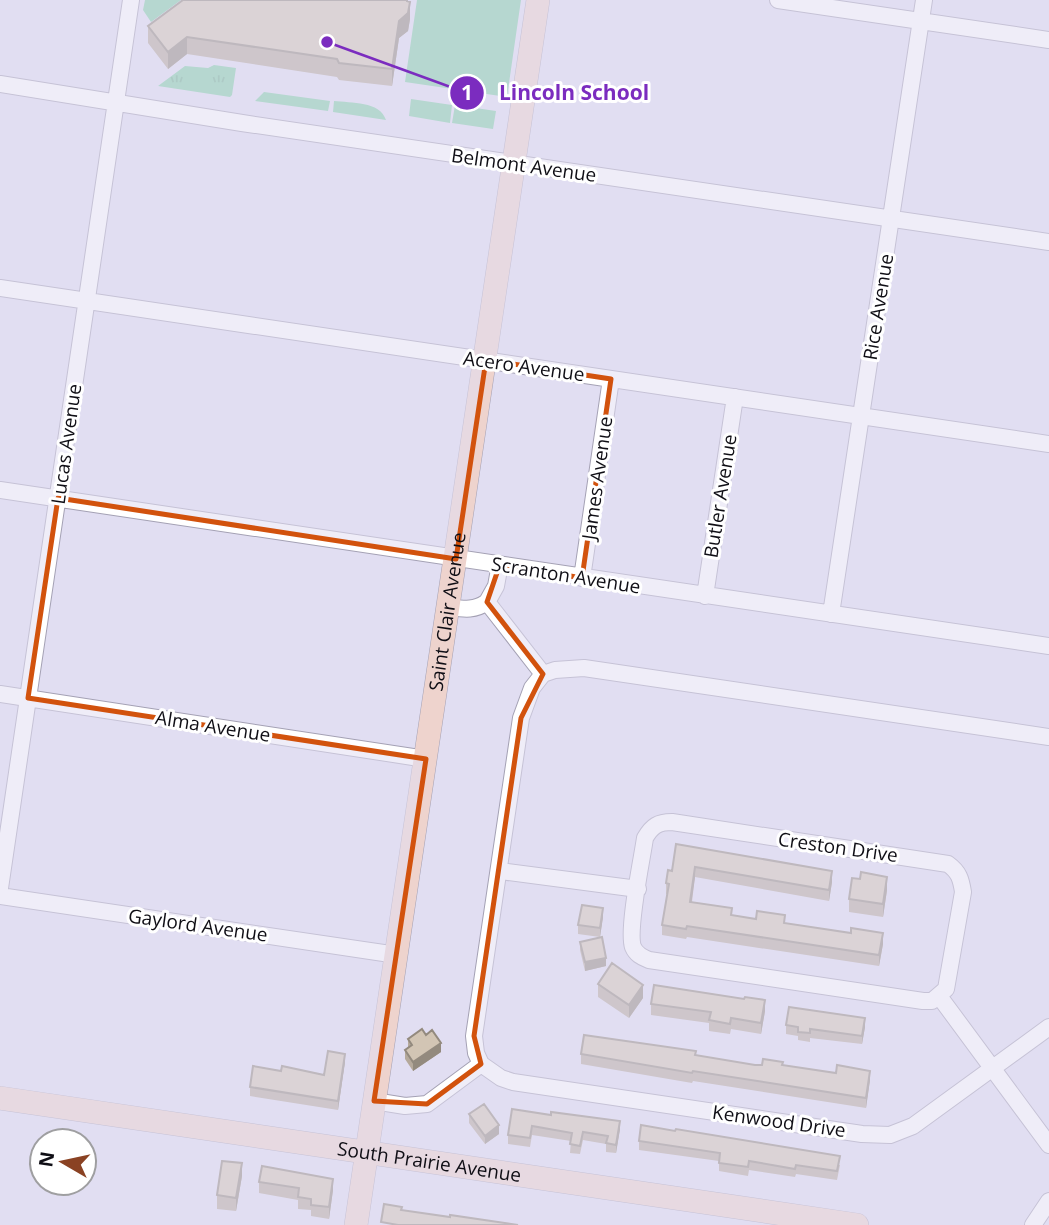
<svg xmlns="http://www.w3.org/2000/svg" width="1049" height="1225" viewBox="0 0 1049 1225" font-family="'Open Sans',sans-serif">
	<style>
		.grass { fill: #80cfa7 }
		.park { fill: url(#park-tufts) }
		.lines { fill: none; stroke-linecap: round; stroke-linejoin: round }
		.street-casing { stroke: #a4a1b4; stroke-width: 18 }
		.secondary-casing { stroke: #a4a1b4; stroke-width: 24 }
		.street { stroke: #fff; stroke-width: 16 }
		.secondary { stroke: #eed3cd; stroke-width: 23 }
		.wall { fill: #b5a99b }
		.shaded-wall { fill: #938a7e }
		.building { fill: #d2c5b4; stroke: #938a7e; stroke-width: 2 }
		.marked { fill: none; stroke: #d2520d; stroke-width: 5; stroke-linejoin: round }
		.labels { text-anchor: middle; stroke-width: 6; stroke-linejoin: round; paint-order: stroke }
		.street-label { font-size: 19px; fill: #0f0e15; stroke: #fff }
		.leader { fill: none; stroke: #7b2cbf; stroke-width: 2.5 }
		.callout-dot { fill: #7b2cbf; stroke: #fff; stroke-width: 2.5 }
		.mark-label { font-size: 21px; text-anchor: middle; font-weight: bold; fill: #fff }
		.callout-label { font-size: 21px; text-anchor: middle; font-weight: bold; fill: #7b2cbf; stroke: #fff; stroke-width: 6; stroke-linejoin: round; paint-order: stroke }
	</style>
	<defs>
		<pattern id="park-tufts" width="24" height="20" patternUnits="userSpaceOnUse" patternTransform="scale(1.75)"><rect width="24" height="20" fill="#80cfa7"/><path d="M3 7l-1-3M5 7V3M7 7l1-3M15 17l-1-3M17 17v-4M19 17l1-3" fill="none" stroke="#6db18f"/></pattern>
	</defs>
	<rect width="100%" height="100%" fill="#e1def2"/>
	<!-- grass -->
	<path class="grass" d="M417,0H521L507,97L405,82Z
		M264,92L330,101L328,111L255,101Z
		M411,99L452,105L450,123L409,116Z
		M334,101C351,103 380,101 386,120L333,112Z
		M455,105L496,111L493,129L452,123Z"/>
	<!-- park -->
	<path class="park" d="M145,0H181L151,22L143,10Z
		M214,65L236,68L232,95L230,97L158,86L185,66L208,68Z"/>
	<g class="lines">
		<defs>
			<path id="street" d="M778,0L1049,40
				M0,84L242,123L1049,242
				M0,288L1049,444
				M0,490L1049,646
				M582,578L611,379
				M705,596L735,397
				M487,602L496,586L500,564
				M448,607C464,609 474,611 487,602L543,674L555,670L584,668L1049,737
				M831,614L924,0
				M0,694L426,759
				M672,822L948,864C959,872 961,879 963,892L946,989L932,1001H923L649,960C641,957 636,954 633,947C627,930 642,859 645,838C652,826 658,822 672,822Z
				M500,871L638,889
				M0,888L131,0
				M0,896L397,955
				M939,996L1049,1145
				M481,1064L476,1053L474,1036L521,718L532,688L543,674
				M374,1101L405,1106L427,1104L481,1064L501,1078L513,1082L862,1134L890,1135L913,1126L1049,1027
				M1033,1225L1049,1201"/>
			<g id="secondary">
				<path id="s1" d="M0,1098L857,1225"/>
				<path id="s2" d="M356,1225L538,0"/>
			</g>
		</defs>
		<!-- street casing -->
		<use href="#street" class="street-casing"/>
		<!-- secondary casing -->
		<use href="#secondary" class="secondary-casing"/>
		<!-- street -->
		<use href="#street" class="street"/>
		<!-- secondary -->
		<use href="#secondary" class="secondary"/>
	</g>
	<!-- wall -->
	<path class="wall" d="M408,0L410,19L408,31L399,38L392,86L339,80L337,77L187,54L168,69L148,43V26Z
		M676,844L832,882L829,901L695,877L692,902L732,916L785,923L883,944L879,966L687,937L686,939L662,935V925L667,894H666V883L672,871Z
		M887,890L883,917L849,912V899Z
		M603,917L600,937L578,934V925Z
		M580,942L606,966L585,971L580,950Z
		M598,984L643,998L629,1018L598,997Z
		M651,1004L765,1011L761,1034L731,1029L730,1034L709,1031V1023L651,1015Z
		M786,1025L865,1027L862,1044L810,1038V1042L798,1040V1036L786,1034Z
		M408,1039L441,1052L413,1071L405,1059V1050L408,1047Z
		M581,1054L696,1055L755,1065H783L870,1080L866,1108L693,1081L692,1083L581,1064Z
		M345,1062L338,1110L250,1096V1087L281,1071L324,1075Z
		M512,1109L620,1129L616,1153L606,1152V1144L583,1140L580,1154L570,1153L571,1141L532,1135L530,1147L508,1144V1135Z
		M469,1114L499,1134L485,1144L469,1123Z
		M639,1141L840,1165L837,1180L796,1174L795,1177L749,1170L748,1176L719,1171V1161L639,1150Z
		M242,1176L236,1211L217,1209V1195Z
		M259,1182L333,1190L329,1219L311,1216V1210L298,1209V1200L259,1193Z"/>
	<!-- shaded-wall -->
	<path class="shaded-wall" d="M407,0V14L410,2V19L408,31L399,38L392,86V69L399,21Z
		M187,37V54L168,69V52Z
		M695,867V877L690,912V902Z
		M832,871V882L829,901V890Z
		M887,877V890L883,917V904Z
		M603,908V917L600,937V928Z
		M883,933V944L879,966V955Z
		M606,958V966L585,971V962Z
		M643,985V998L629,1018V1005Z
		M765,1000V1011L761,1034V1023Z
		M865,1018V1027L862,1044V1036Z
		M441,1043V1052L413,1071V1062Z
		M345,1054V1062L338,1110V1101Z
		M870,1071V1080L866,1108V1098Z
		M620,1121V1129L616,1153V1145Z
		M499,1125V1134L485,1144V1136Z
		M242,1163V1176L236,1211V1198Z
		M333,1179V1190L329,1219V1207Z"/>
	<!-- building -->
	<path class="building" d="M183,0H407V1L410,2L408,13L399,21L392,69L339,63L337,59L187,37L168,52L148,26Z
		M676,844L832,871L829,890L695,867L690,902L732,908L731,915L756,919L757,911L785,915L784,923L851,933V928L883,933L879,955L687,926L686,929L662,925L669,884L666,883L668,870L672,871Z
		M861,872L887,877L883,904L849,899L852,878L860,879Z
		M582,905L603,908L600,928L578,925Z
		M602,937L606,958L585,962L580,942Z
		M612,963L643,985L629,1005L598,984Z
		M654,985L744,999L745,997L765,1000L761,1023L731,1018L730,1024L709,1020L711,1012L651,1004Z
		M789,1007L865,1018L862,1036L810,1029V1033L798,1032V1027L786,1025Z
		M422,1029L426,1035L432,1030L441,1043L413,1062L405,1050L412,1045L408,1039Z
		M584,1035L696,1051L695,1055L755,1065H762L763,1059L783,1062L782,1065L836,1073L837,1065L870,1071L866,1098L693,1071L692,1073L581,1054Z
		M328,1051L345,1054L338,1101L250,1087L253,1066L281,1071L282,1066L324,1075Z
		M484,1104L499,1125L485,1136L469,1114Z
		M512,1109L551,1115V1112L620,1121L616,1145L606,1143L608,1136L583,1132L580,1146L570,1144L572,1133L532,1126L530,1138L508,1135Z
		M641,1125L675,1131L676,1129L840,1156L837,1171L796,1165L795,1169L749,1161L748,1167L719,1163L720,1153L639,1141Z
		M222,1161L242,1163L236,1198L217,1195Z
		M262,1166L333,1179L329,1207L311,1205V1199L298,1197L299,1188L259,1182Z
		M384,1204L402,1207L401,1210L450,1217V1215L518,1225H398L381,1222Z"/>
	<!-- marked area -->
	<path d="M0 0H1049V1225H0ZM486,360L611,379L582,578L500,564L487,602L543,674L521,718L474,1036L481,1064L427,1104L374,1101L426,759L28,698L58,498L456,559Z" fill="#e1def2" fill-opacity=".55" fill-rule="evenodd"/>
	<path class="marked" d="M486,360L611,379L582,578L500,564L487,602L543,674L521,718L474,1036L481,1064L427,1104L374,1101L426,759L28,698L58,498L456,559Z"/>
	<g class="labels">
		<!-- street labels -->
		<g class="street-label">
			<text transform="translate(524 165) rotate(8)" y="7">Belmont Avenue</text>
			<text transform="translate(878 307) rotate(-81)" y="7">Rice Avenue</text>
			<text transform="translate(524 366) rotate(8)" y="7">Acero Avenue</text>
			<text transform="translate(66 444) rotate(-82)" y="7">Lucas Avenue</text>
			<text transform="translate(597 478) rotate(-82)" y="7">James Avenue</text>
			<text transform="translate(720 496) rotate(-81)" y="7">Butler Avenue</text>
			<text transform="translate(566 575) rotate(9)" y="7">Scranton Avenue</text>
			<text dy="7" stroke="none"><textPath href="#s2" startOffset="620">Saint Clair Avenue</textPath></text>
			<text transform="translate(213 726) rotate(9)" y="7">Alma Avenue</text>
			<text transform="translate(838 847) rotate(8)" y="7">Creston Drive</text>
			<text transform="translate(198 925) rotate(8)" y="7">Gaylord Avenue</text>
			<text transform="translate(779 1121) rotate(8)" y="7">Kenwood Drive</text>
			<text dy="7" stroke="none"><textPath href="#s1" startOffset="434">South Prairie Avenue</textPath></text>
		</g>
	</g>
	<!-- callouts -->
	<path class="leader" d="M327 42L467 93"/>
	<g class="callout-dot">
		<circle cx="327" cy="42" r="7"/>
		<circle cx="467" cy="93" r="18"/>
	</g>
	<g class="mark-label">
		<text x="467" y="100">1</text>
	</g>
	<g class="callout-label">
		<text x="574" y="100">Lincoln School</text>
	</g>
	<!-- north arrow -->
	<g transform="translate(63 1162) rotate(279)"><circle r="33" fill="#ffffff" stroke="#9f9fa1" stroke-width="2"/>
	<path d="M0-5L12 26L0 18L-12 26Z" fill="#8a4223"/>
	<text y="-10" font-size="19" font-weight="bold" text-anchor="middle" fill="#0f0e15">N</text>
	</g>
</svg>
